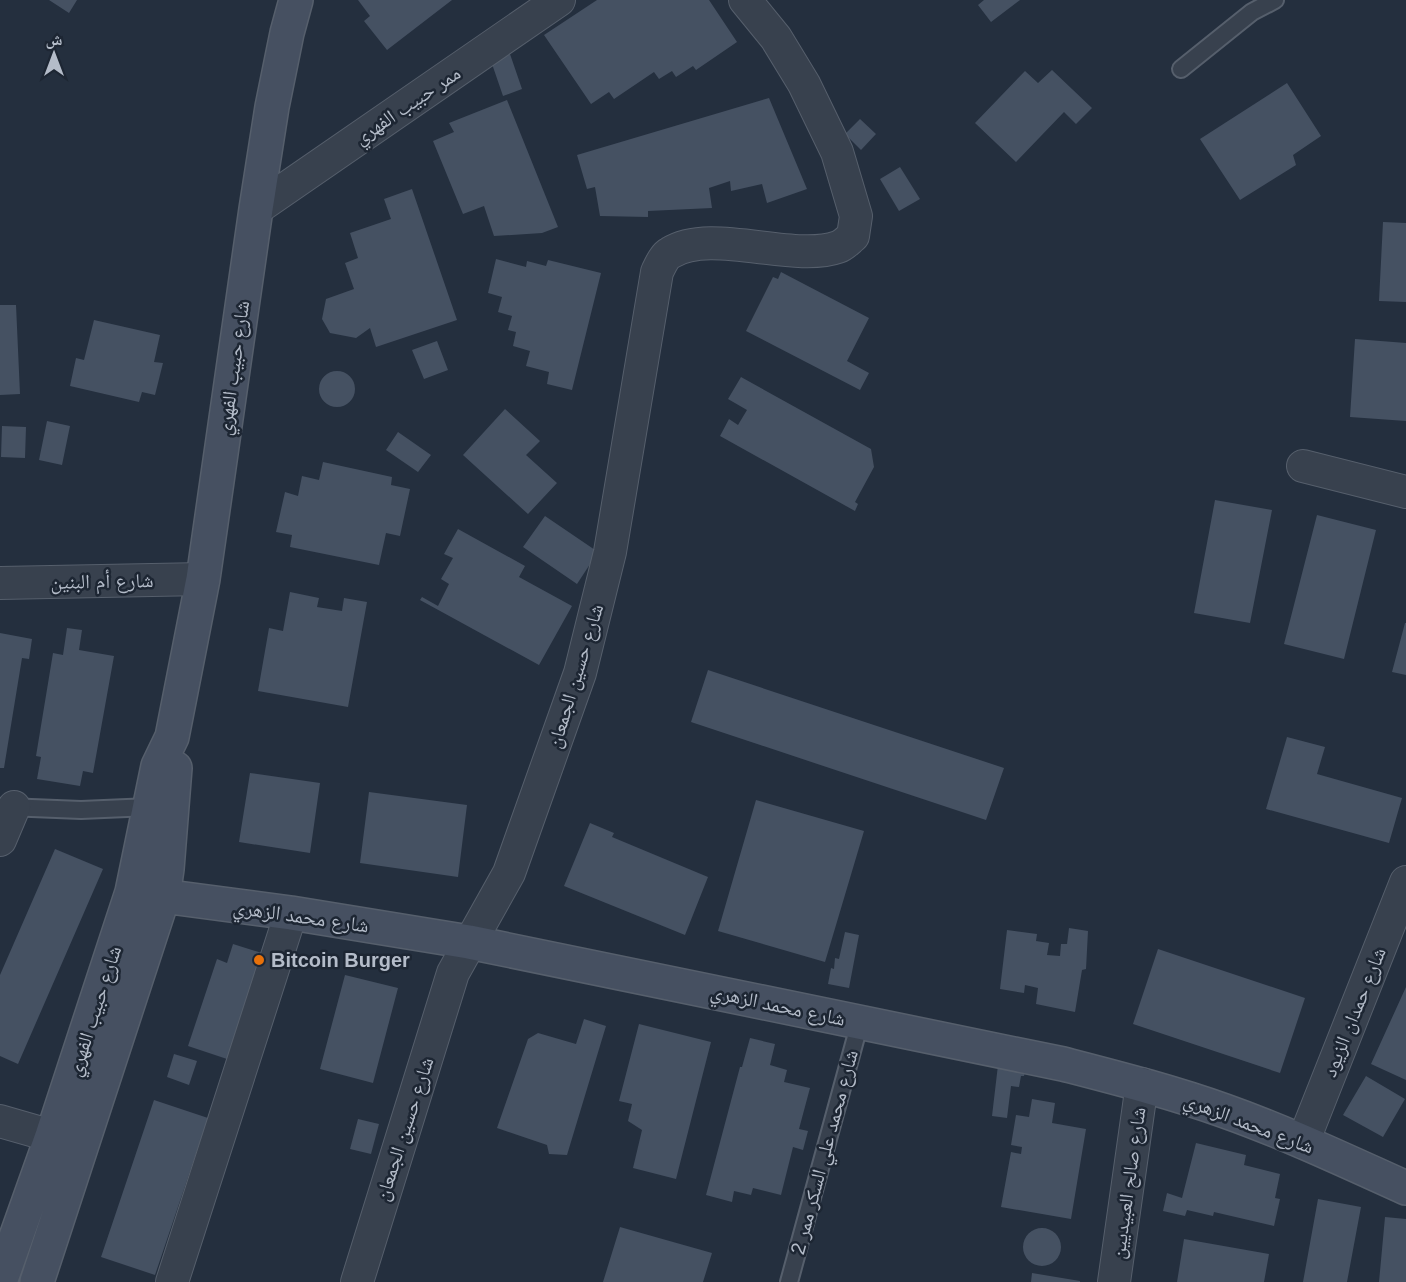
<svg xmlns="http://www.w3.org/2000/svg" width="1406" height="1282" viewBox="0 0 1406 1282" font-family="Helvetica,'Noto Naskh Arabic',sans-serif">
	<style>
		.building { fill: #455162 }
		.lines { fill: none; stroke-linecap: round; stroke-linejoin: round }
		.lane-casing { stroke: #565f6c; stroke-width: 20 }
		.street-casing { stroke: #565f6c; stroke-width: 34 }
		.secondary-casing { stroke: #565f6c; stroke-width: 36 }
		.lane { stroke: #38414e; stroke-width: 16 }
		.street { stroke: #38414e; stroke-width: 32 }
		.secondary { stroke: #465061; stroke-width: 33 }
		.food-dot { fill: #e8710a; stroke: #1d2633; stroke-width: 2 }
		.labels { text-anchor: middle; stroke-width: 5; stroke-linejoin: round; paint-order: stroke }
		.street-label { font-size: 20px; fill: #b4bcc9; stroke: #1d2633 }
		.poi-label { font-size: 20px; font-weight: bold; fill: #b4bcc9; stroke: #1d2633; text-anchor: start }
	</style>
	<rect width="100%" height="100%" fill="#242f3e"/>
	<!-- building -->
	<path class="building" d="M49,0H77L69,13Z
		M358,0H452L387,50L364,21L370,16Z
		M597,0H709L737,42L696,70L693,66L676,77L672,71L659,79L654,72L614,99L609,92L591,104L544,35Z
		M984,0H1020L991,22L978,5Z
		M510,54L522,89L503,96L491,61Z
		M1052,70L1092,108L1076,124L1064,112L1016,162L975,123L1025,71L1038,83Z
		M1287,83L1321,136L1293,155L1296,165L1240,200L1200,139Z
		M769,98L807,189L767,203L762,184L731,191L730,181L709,188L712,208L648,211V217L600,216L595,187L587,189L577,155Z
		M507,100L558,227L542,233L494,236L484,206L463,214L433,141L454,132L449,123Z
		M860,119L876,134L861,150L845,134Z
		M900,167L920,199L899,211L880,179Z
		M412,189L457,320L376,347L370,328L356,338L330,333L322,319L326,299L354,289L345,263L358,258L350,233L391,219L384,199Z
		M1383,222L1406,223V302L1379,301Z
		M496,259L526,267L527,261L546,266L548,260L601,273L572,390L547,384L549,372L526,366L530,351L513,346L516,332L508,330L512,316L498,312L502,297L488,293Z
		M781,272L869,318L847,361L869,373L860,390L746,331L773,277L778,279Z
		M0,305H16L20,394L0,395Z
		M94,320L160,335L154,362L163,363L155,395L142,392L139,402L70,386L76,358L84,360Z
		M1355,339L1406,343V421L1350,417Z
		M437,341L448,370L424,379L412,350Z
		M319 389a18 18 0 1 1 36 0a18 18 0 1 1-36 0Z
		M741,377L871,449L874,467L855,502L858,504L855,511L720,436L729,419L738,425L747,410L728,399Z
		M505,409L540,441L526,455L557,483L528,514L463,455Z
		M47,421L70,426L62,465L39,460Z
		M2,426L26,427L25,458L1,457Z
		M398,432L431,455L418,472L386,450Z
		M323,462L392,477L391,485L410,489L400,536L386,533L379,565L290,547L292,535L276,532L285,492L298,496L302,476L319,480Z
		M1215,500L1272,510L1250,623L1194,613Z
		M1317,515L1376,530L1344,659L1284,644Z
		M545,516L598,552L577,584L523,547Z
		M458,529L525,566L519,577L572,606L539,665L420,600L422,597L438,606L449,584L441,579L453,558L444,554Z
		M290,592L319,598L317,607L342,611L344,598L367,602L348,707L258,691L269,628L283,631Z
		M1405,623H1406V675L1392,672Z
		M67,628L82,630L79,650L114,656L93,773L83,771L80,786L37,779L41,757L36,756L53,653L63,655Z
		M0,633L32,639L29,659L22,658L4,768H0Z
		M708,670L1004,768L986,820L691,722Z
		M1287,737L1325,747L1317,774L1402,798L1389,843L1266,809Z
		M250,773L320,783L310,853L239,842Z
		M369,792L467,805L458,877L360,863Z
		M756,800L864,831L825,962L718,931Z
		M590,823L614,833L612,837L708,877L685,935L564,886Z
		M55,849L103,869L18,1064L0,1056V975Z
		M1069,928L1088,931L1086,969L1082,970L1075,1012L1036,1004L1038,988L1025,985L1024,993L1000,989L1007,930L1037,934L1036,941L1049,943L1047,955L1060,956L1061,944H1067Z
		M845,932L859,935L849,988L828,984L831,968L834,969L835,958L839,959Z
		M233,944L268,955L233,1061L188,1046L217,959L227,963Z
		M1158,949L1305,998L1280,1073L1133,1024Z
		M345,975L398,988L373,1083L320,1069Z
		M1406,987V1080L1371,1064Z
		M584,1019L606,1026L567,1155L549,1154L547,1145L497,1128L528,1039L538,1033L576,1044Z
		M639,1024L711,1042L676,1179L633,1168L642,1130L628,1121L632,1104L619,1101Z
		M750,1038L775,1044L770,1065L787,1070L784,1082L810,1088L799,1129L808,1131L803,1150L793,1147L781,1195L753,1188L751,1195L734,1191L732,1202L706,1195L740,1067H742Z
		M174,1054L197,1061L189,1085L167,1077Z
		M998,1065L1026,1068L1024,1076H1021L1019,1087L1011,1086L1007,1118L992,1116Z
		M1366,1076L1405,1099L1383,1137L1343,1115Z
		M1032,1099L1055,1103L1052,1123L1086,1129L1071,1219L1001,1207L1011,1152L1021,1154L1022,1147L1011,1145L1016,1115L1029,1117Z
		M154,1100L208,1118L155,1275L101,1257Z
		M358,1119L379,1124L371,1154L350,1149Z
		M1196,1143L1246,1155L1244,1165L1280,1174L1275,1198L1280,1199L1274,1226L1214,1212L1213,1216L1187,1210L1185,1216L1163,1211L1167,1193L1182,1198Z
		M1318,1199L1361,1207L1347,1282H1303Z
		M1385,1217L1406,1219V1282H1379Z
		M620,1227L712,1253L703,1282H603Z
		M1023 1247a19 19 0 1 1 38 0a19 19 0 1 1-38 0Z
		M1184,1239L1269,1254L1264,1282H1177Z
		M1032,1273L1080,1281V1282H1031Z"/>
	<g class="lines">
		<defs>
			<path id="lane" d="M1181,69L1252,12L1275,0
				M7,807L81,810L150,807
				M789,1282L860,1022"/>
			<path id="street" d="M256,209L559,0
				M1303,466L1406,492
				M0,583L203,579
				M0,840L14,807
				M0,1121L52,1136
				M1303,1142L1406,882
				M172,1282L291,913
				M357,1282L453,973L509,873L580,673L610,552L657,272C660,266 664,256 670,253C710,227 793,263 838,247C844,245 848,240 853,236L856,216L837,152L804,84L776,38L745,0
				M1114,1282L1142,1084"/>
			<path id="secondary" d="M132,892L291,913L469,942L1063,1064C1117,1078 1172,1092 1225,1111C1287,1133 1346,1161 1406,1188
				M0,1282L52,1136L132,892L158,766L172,737L203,579L256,209L272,107L287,33L296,0
				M37,1282L163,897L167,869L175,768"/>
		</defs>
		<!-- lane casing -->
		<use href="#lane" class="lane-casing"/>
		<!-- street casing -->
		<use href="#street" class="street-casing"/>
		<!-- secondary casing -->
		<use href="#secondary" class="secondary-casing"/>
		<!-- lane -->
		<use href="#lane" class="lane"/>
		<!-- street -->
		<use href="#street" class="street"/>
		<!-- secondary -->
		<use href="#secondary" class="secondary"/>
	</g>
	<!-- markers -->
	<circle class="food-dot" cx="259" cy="960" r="6"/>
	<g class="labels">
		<!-- street labels -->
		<g class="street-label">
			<text transform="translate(407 105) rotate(-34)" y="7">ممر حبيب الفهري</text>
			<text transform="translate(233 368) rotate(-82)" y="7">شارع حبيب الفهري</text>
			<text transform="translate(102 581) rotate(-1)" y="7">شارع أم البنين</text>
			<text transform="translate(575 676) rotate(-73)" y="7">شارع حسين الجمعان</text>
			<text transform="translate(301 916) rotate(8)" y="7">شارع محمد الزهري</text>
			<text transform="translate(778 1005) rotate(12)" y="7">شارع محمد الزهري</text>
			<text transform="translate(94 1011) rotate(-72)" y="7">شارع حبيب الفهري</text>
			<text transform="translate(1354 1012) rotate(-68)" y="7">شارع حمدان الزيود</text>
			<text transform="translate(1249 1123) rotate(21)" y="7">شارع محمد الزهري</text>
			<text transform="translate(404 1129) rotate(-72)" y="7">شارع حسين الجمعان</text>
			<text transform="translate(824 1152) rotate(-75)" y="7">شارع محمد علي السكر ممر 2</text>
			<text transform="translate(1128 1183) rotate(-82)" y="7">شارع صالح العبيديين</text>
		</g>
		<!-- poi labels -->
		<g class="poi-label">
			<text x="271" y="967">Bitcoin Burger</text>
		</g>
	</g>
	<!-- north arrow -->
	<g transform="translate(54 54)" stroke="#1d2633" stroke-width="4.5" paint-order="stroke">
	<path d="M0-4.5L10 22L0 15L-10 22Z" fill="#b4bcc9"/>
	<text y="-9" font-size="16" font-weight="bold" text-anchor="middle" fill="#b4bcc9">ش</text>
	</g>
</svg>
